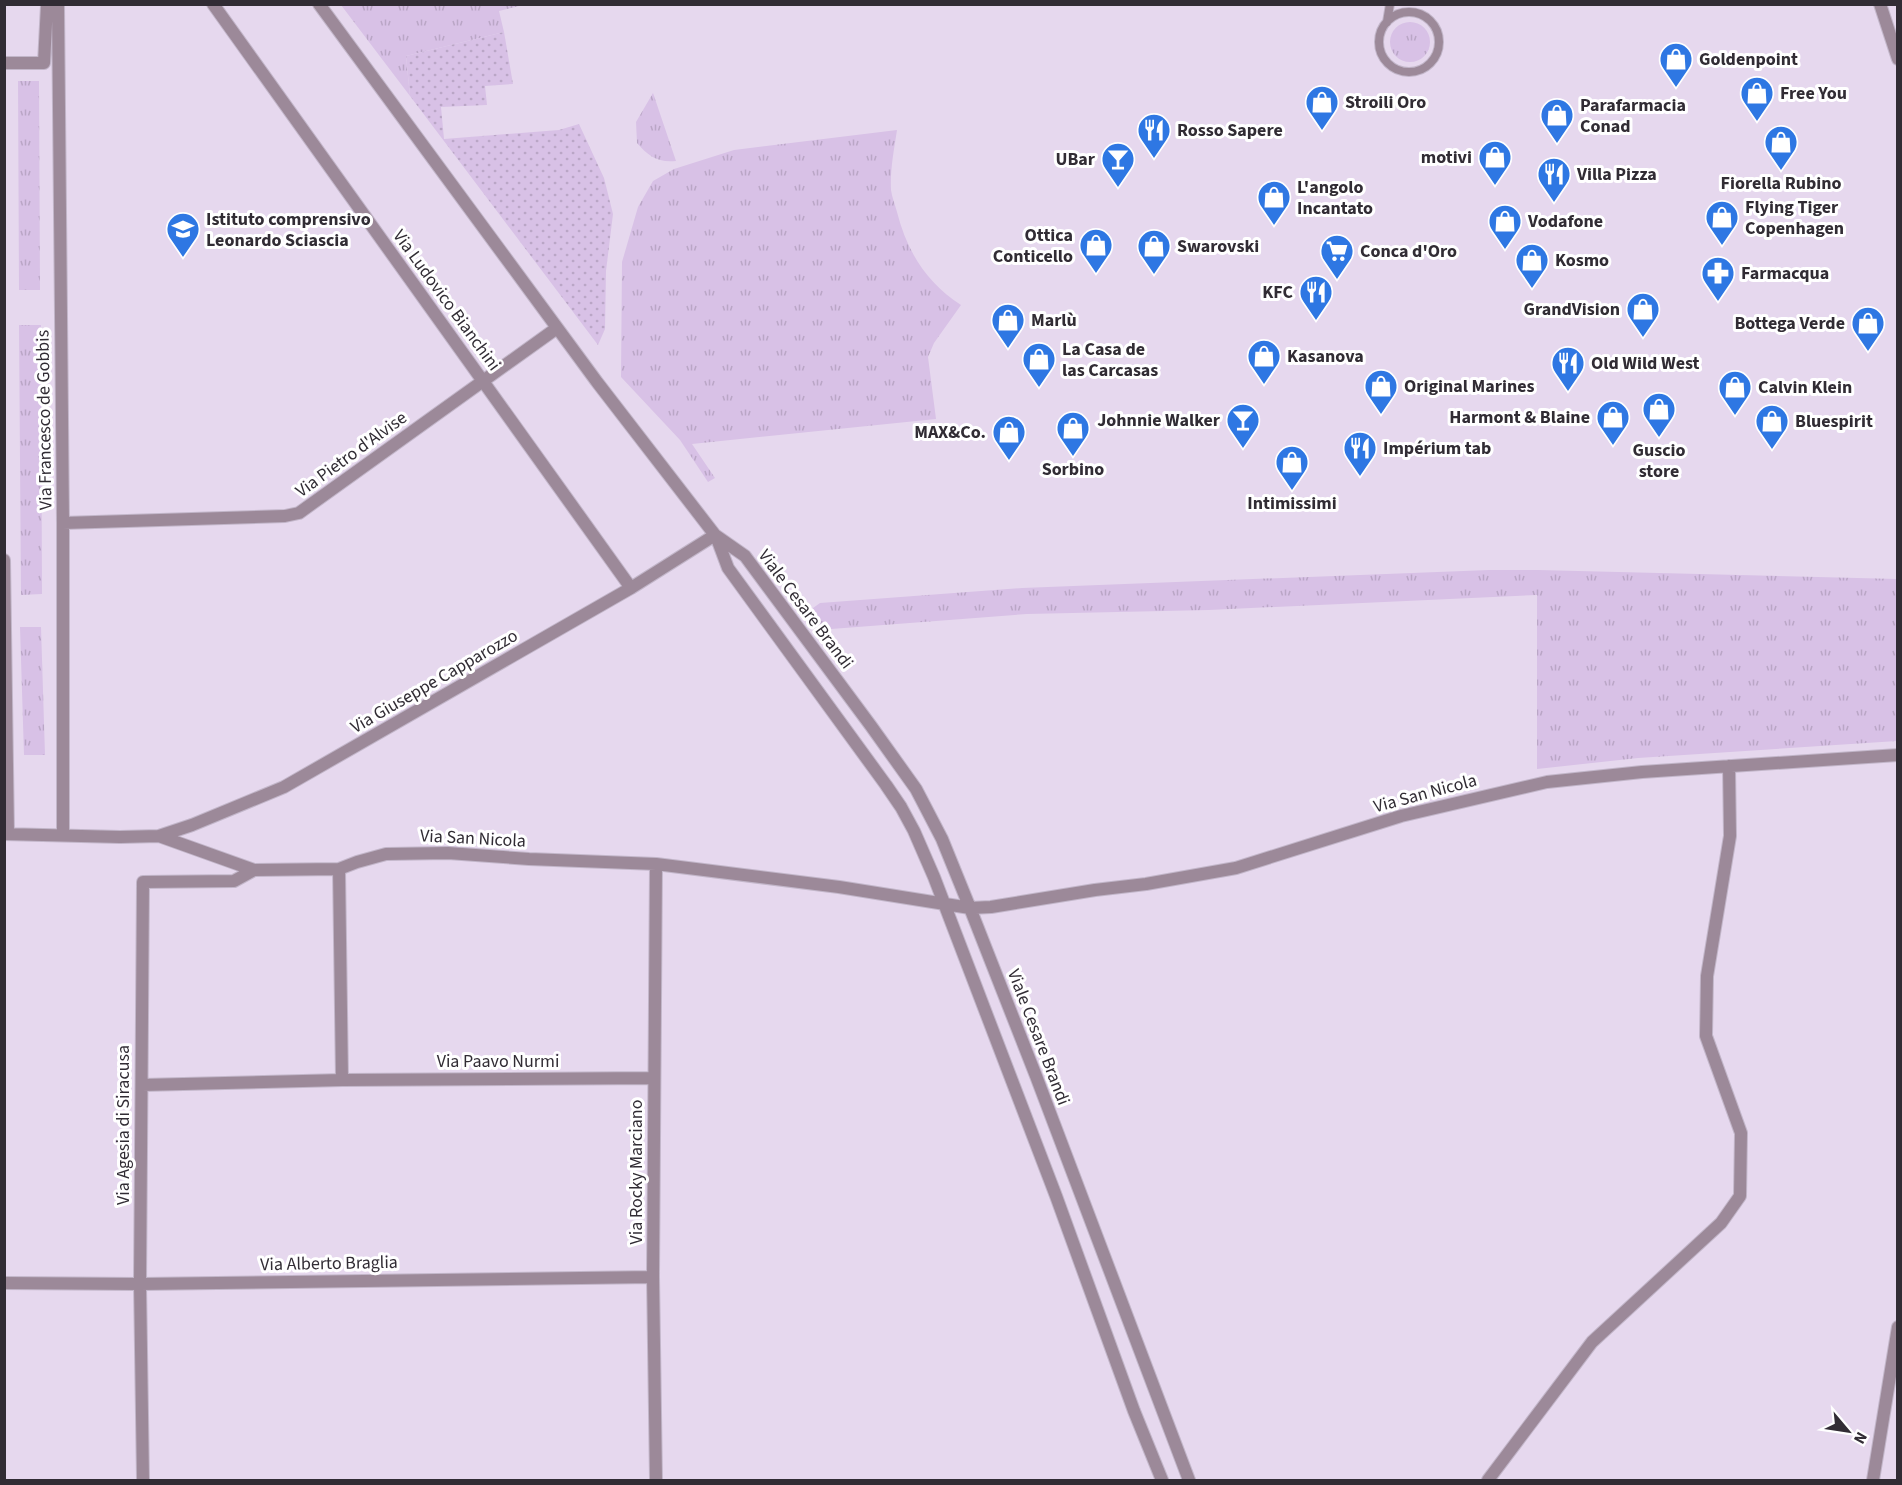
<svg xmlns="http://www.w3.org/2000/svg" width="1902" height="1485" viewBox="0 0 1902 1485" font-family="'Source Sans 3',sans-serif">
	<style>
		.grass { fill: url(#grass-tufts) }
		.park { fill: url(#park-dots) }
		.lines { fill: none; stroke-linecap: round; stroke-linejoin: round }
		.lane-casing { stroke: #c2b6c9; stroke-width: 10 }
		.street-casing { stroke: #c2b6c9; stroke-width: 14 }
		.lane { stroke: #9c8999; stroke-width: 8 }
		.street { stroke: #9c8999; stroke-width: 12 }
		.labels { text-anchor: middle; stroke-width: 6; stroke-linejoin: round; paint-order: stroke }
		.poi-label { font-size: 18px; font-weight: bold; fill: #312c34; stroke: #fff; text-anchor: start }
		.street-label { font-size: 18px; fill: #312c34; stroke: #fff }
	</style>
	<defs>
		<pattern id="grass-tufts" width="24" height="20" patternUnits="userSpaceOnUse" patternTransform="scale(1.5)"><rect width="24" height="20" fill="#d8c1e6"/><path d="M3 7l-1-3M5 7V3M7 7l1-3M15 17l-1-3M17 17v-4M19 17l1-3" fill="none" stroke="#baa6c6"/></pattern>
		<pattern id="park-dots" width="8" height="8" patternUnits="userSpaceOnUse" patternTransform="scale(1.5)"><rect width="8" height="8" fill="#d8c1e6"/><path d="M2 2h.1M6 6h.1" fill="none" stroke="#baa6c6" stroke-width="1.8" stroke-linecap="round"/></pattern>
	</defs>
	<rect width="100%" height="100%" fill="#e6d8ee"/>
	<!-- grass -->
	<path class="grass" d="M341,5H523L499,11L504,32L406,56L410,96Z
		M1390 42a20 20 0 1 1 40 0a20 20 0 1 1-40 0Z
		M18,81H39L40,290H19Z
		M653,93L676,161C658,163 648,156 637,143L636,122Z
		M897,130C894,150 890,170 891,190C892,197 895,205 897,212C907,252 927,283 961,305L934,343L928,357L936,419L692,444L715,478L708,482L680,440L621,377L622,262L638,207L653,181L674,169L734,150Z
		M19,325H41L42,594L21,595Z
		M1489,570H1538L1897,579V741L1638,758L1537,769V595L1209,610L1027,614L818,630L806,613L820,603L1022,588Z
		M20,627H41L45,755H24Z"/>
	<!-- park -->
	<path class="park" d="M504,32L513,84L485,86L487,105L441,107L444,139L559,130L579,124L604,178L613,214L606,271L605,329L598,345L410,96L406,56Z"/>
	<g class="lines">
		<defs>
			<path id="lane" d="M1379 42a30 30 0 1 1 60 0a30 30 0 1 1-60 0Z
				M1387,22L1390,4"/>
			<path id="street" d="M213,4L631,588
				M319,4L597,382L715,535L745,556L871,726L916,789L942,839L970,908L1036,1076L1189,1480
				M1880,4L1898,59
				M58,5L63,523V835
				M4,63H44L47,5
				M63,523L285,516L299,513L557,328
				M716,536L728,568L886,785L901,807L914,831L934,877L1056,1196L1134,1411L1162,1480
				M4,560L8,834
				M4,834L120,837L159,836L254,870L339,869L357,862L386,854L448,853L529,859L656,864L839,887L970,908L991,907L1095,890L1146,884L1236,868L1401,816L1547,782L1642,772L1898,755
				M159,836L192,825L284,787L631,588L715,535
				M339,869L342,1080
				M142,1085L342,1080L654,1078
				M4,1283L140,1284L653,1277
				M143,1480L140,1284L143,882L234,881L254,870
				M656,1480L653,1277L656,864
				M1488,1480L1592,1342L1721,1223L1740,1196L1741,1133L1706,1036L1707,976L1730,836L1729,766
				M1873,1480L1898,1327"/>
		</defs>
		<!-- lane casing -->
		<use href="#lane" class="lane-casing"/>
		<!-- street casing -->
		<use href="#street" class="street-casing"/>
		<!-- lane -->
		<use href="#lane" class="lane"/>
		<!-- street -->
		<use href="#street" class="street"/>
	</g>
	<!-- icons -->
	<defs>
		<symbol id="shop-pin" viewBox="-11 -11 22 30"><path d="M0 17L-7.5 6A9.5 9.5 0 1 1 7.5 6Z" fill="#2e77e3" stroke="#fff"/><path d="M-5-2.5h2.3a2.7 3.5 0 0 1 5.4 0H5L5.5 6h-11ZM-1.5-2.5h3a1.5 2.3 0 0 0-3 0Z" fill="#fff"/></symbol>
		<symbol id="restaurant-pin" viewBox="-11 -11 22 30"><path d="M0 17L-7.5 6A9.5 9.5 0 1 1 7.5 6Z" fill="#2e77e3" stroke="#fff"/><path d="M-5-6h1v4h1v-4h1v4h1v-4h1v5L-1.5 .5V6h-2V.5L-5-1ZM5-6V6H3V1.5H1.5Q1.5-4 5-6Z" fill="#fff"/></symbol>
		<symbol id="bar-pin" viewBox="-11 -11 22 30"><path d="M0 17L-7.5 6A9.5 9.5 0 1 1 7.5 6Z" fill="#2e77e3" stroke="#fff"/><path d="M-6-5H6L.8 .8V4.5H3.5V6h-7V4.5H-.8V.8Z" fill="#fff"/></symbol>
		<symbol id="school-pin" viewBox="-11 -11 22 30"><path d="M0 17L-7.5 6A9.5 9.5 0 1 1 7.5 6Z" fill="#2e77e3" stroke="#fff"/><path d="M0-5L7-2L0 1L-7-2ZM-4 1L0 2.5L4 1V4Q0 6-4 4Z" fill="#fff"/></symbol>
		<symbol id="supermarket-pin" viewBox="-11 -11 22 30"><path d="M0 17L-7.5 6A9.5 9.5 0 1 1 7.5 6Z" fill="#2e77e3" stroke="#fff"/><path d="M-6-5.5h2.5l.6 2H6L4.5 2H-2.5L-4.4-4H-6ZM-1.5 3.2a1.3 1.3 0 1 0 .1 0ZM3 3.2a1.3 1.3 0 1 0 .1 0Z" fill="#fff"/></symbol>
		<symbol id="pharmacy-pin" viewBox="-11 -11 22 30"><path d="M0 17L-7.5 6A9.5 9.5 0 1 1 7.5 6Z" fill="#2e77e3" stroke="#fff"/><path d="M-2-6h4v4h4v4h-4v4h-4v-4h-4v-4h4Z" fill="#fff"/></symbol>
	</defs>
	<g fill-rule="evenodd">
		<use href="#shop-pin" x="1657" y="40" width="38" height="52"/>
		<use href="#shop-pin" x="1738" y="74" width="38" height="52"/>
		<use href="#shop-pin" x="1303" y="83" width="38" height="52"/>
		<use href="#shop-pin" x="1538" y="96" width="38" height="52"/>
		<use href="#restaurant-pin" x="1135" y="111" width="38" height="52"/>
		<use href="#shop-pin" x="1762" y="123" width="38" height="52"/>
		<use href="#shop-pin" x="1476" y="138" width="38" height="52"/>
		<use href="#bar-pin" x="1099" y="140" width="38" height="52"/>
		<use href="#restaurant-pin" x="1535" y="155" width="38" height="52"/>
		<use href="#shop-pin" x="1255" y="178" width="38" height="52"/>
		<use href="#shop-pin" x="1703" y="198" width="38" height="52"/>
		<use href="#shop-pin" x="1486" y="202" width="38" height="52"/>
		<use href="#school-pin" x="164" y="210" width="38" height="52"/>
		<use href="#shop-pin" x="1077" y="226" width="38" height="52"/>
		<use href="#shop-pin" x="1135" y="227" width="38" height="52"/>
		<use href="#supermarket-pin" x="1318" y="232" width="38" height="52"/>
		<use href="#shop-pin" x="1513" y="241" width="38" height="52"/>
		<use href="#pharmacy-pin" x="1699" y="254" width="38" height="52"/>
		<use href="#restaurant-pin" x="1297" y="273" width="38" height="52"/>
		<use href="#shop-pin" x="1624" y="290" width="38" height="52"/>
		<use href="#shop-pin" x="989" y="301" width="38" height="52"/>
		<use href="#shop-pin" x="1849" y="304" width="38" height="52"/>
		<use href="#shop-pin" x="1245" y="337" width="38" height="52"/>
		<use href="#shop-pin" x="1020" y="340" width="38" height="52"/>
		<use href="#restaurant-pin" x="1549" y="344" width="38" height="52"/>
		<use href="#shop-pin" x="1362" y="367" width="38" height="52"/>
		<use href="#shop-pin" x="1716" y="368" width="38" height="52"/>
		<use href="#shop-pin" x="1640" y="390" width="38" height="52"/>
		<use href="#shop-pin" x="1594" y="398" width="38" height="52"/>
		<use href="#bar-pin" x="1224" y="401" width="38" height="52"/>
		<use href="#shop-pin" x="1753" y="402" width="38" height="52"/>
		<use href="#shop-pin" x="1054" y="409" width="38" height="52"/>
		<use href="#shop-pin" x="990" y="413" width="38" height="52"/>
		<use href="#restaurant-pin" x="1341" y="429" width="38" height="52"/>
		<use href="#shop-pin" x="1273" y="443" width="38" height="52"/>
	</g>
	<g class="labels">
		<!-- poi labels -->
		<g class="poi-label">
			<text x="1699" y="65">Goldenpoint</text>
			<text x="1780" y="99">Free You</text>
			<text x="1345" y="108">Stroili Oro</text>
			<text x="1580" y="111">Parafarmacia<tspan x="1580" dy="21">Conad</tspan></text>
			<text x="1177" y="136">Rosso Sapere</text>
			<text x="1472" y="163" text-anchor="end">motivi</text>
			<text x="1095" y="165" text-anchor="end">UBar</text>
			<text x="1577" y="180">Villa Pizza</text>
			<text x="1781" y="189" text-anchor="middle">Fiorella Rubino</text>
			<text x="1297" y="193">L'angolo<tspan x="1297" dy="21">Incantato</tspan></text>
			<text x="1745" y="213">Flying Tiger<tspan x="1745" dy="21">Copenhagen</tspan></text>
			<text x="206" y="225">Istituto comprensivo<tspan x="206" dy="21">Leonardo Sciascia</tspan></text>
			<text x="1528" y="227">Vodafone</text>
			<text x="1073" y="241" text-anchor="end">Ottica<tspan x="1073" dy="21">Conticello</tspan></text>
			<text x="1177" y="252">Swarovski</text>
			<text x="1360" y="257">Conca d'Oro</text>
			<text x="1555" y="266">Kosmo</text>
			<text x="1741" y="279">Farmacqua</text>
			<text x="1293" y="298" text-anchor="end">KFC</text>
			<text x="1620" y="315" text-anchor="end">GrandVision</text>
			<text x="1031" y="326">Marlù</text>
			<text x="1845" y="329" text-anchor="end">Bottega Verde</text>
			<text x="1062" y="355">La Casa de<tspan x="1062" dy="21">las Carcasas</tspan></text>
			<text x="1287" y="362">Kasanova</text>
			<text x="1591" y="369">Old Wild West</text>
			<text x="1404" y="392">Original Marines</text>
			<text x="1758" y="393">Calvin Klein</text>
			<text x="1590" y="423" text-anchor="end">Harmont &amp; Blaine</text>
			<text x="1220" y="426" text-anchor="end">Johnnie Walker</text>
			<text x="1795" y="427">Bluespirit</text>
			<text x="986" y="438" text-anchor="end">MAX&amp;Co.</text>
			<text x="1383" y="454">Impérium tab</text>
			<text x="1659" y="456" text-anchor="middle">Guscio<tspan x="1659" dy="21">store</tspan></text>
			<text x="1073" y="475" text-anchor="middle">Sorbino</text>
			<text x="1292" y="509" text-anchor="middle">Intimissimi</text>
		</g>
		<!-- street labels -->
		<g class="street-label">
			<text transform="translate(447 300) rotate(54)" y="6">Via Ludovico Bianchini</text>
			<text transform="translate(44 420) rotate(-91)" y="6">Via Francesco de Gobbis</text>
			<text transform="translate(351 454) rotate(-36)" y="6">Via Pietro d'Alvise</text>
			<text transform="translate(806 609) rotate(53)" y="6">Viale Cesare Brandi</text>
			<text transform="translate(434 681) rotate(-30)" y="6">Via Giuseppe Capparozzo</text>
			<text transform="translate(1425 793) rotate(-15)" y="6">Via San Nicola</text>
			<text transform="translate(473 838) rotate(3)" y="6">Via San Nicola</text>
			<text transform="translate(1039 1037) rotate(69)" y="6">Viale Cesare Brandi</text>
			<text x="498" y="1067">Via Paavo Nurmi</text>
			<text transform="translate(123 1125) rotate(-90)" y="6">Via Agesia di Siracusa</text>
			<text transform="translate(636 1172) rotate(-90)" y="6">Via Rocky Marciano</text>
			<text transform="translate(329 1263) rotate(-1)" y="6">Via Alberto Braglia</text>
		</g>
	</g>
	<!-- border -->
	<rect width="1902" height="1485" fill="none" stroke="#312c34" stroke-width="12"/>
	<!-- north arrow -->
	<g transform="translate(1848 1431) rotate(119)" stroke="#ffffff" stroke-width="4.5" paint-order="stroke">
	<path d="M0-4.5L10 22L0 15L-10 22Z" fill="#312c34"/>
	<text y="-9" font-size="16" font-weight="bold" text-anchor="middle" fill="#312c34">N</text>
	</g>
</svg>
